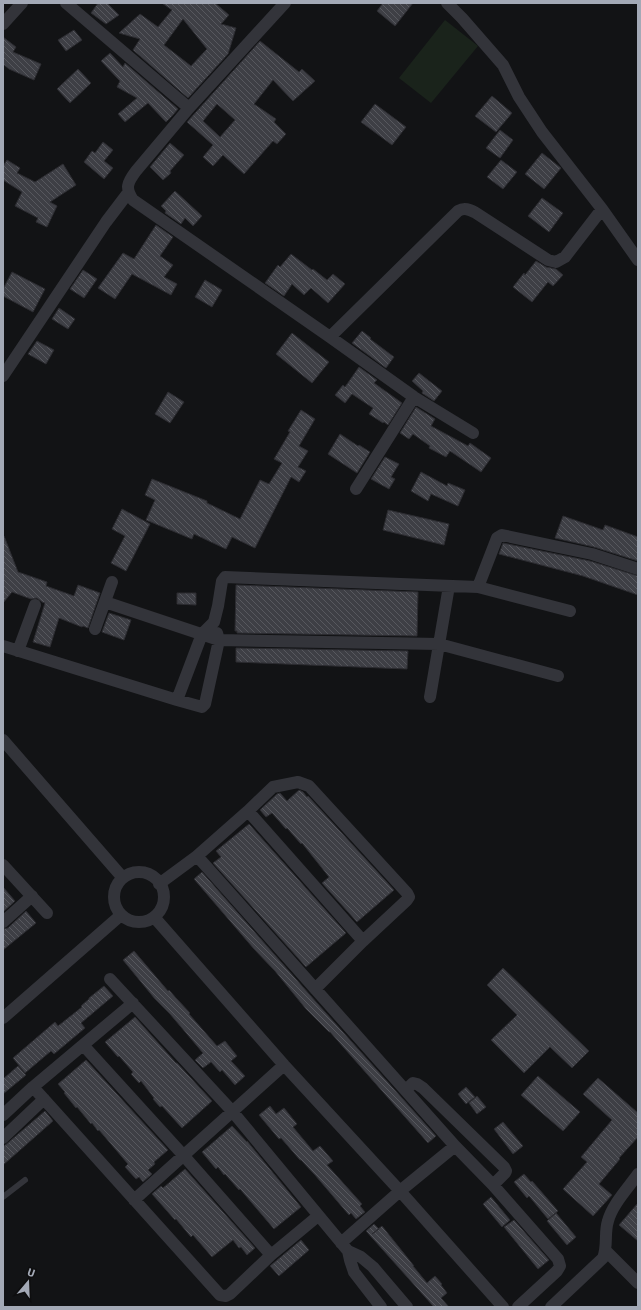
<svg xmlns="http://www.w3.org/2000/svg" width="641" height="1310" viewBox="0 0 641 1310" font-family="Signika,sans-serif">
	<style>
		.pitch { fill: #1a231b }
		.building { fill: url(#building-back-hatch); stroke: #2c2c31; fill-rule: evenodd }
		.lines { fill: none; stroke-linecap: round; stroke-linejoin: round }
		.lane { stroke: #33343a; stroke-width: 6 }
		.street { stroke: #33343a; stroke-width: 12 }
	</style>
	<defs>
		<pattern id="building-back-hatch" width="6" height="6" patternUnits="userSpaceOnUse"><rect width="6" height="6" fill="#3e3f45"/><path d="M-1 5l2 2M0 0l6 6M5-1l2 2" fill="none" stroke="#57585e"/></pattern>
	</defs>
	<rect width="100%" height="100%" fill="#121315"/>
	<!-- pitch -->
	<path class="pitch" d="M445,20L478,46L431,103L399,78Z"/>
	<!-- building -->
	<path class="building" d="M98,3H107L119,15L106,24L91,13Z
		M162,3H215L229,15L221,24L236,28L228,54L188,98L133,50L140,39L119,33L140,14L158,27L172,10ZM183,19L207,49L191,66L164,45Z
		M383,3H413L395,26L377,11Z
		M74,30L82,40L66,51L58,40Z
		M3,37L16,47L13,52L41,64L34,80L9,69L3,64Z
		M260,41L299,72L302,69L315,81L293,101L273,80L254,104L276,119L274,122L286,134L277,144L273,141L244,174L223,155L213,166L203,157L213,145L187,122ZM217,104L235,120L220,137L203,121Z
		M110,53L123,67L125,63L178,109L172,116L166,122L148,103L125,122L118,114L137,98L117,87L120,81L101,61Z
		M78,69L91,83L70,103L57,89Z
		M492,96L512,113L496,132L475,116Z
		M375,104L406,127L392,145L361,122Z
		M500,130L513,140L500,158L486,148Z
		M103,142L113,150L104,161L113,168L104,179L84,162L92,151L95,153Z
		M170,143L184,155L170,171L171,173L163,180L150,167Z
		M542,153L561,168L544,189L525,174Z
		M7,160L20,168L17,173L35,182L63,164L76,185L50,202L57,206L47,227L36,222L38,218L15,206L22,192L3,180V166Z
		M501,160L517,172L503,189L487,177Z
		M175,191L202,216L193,226L185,218L181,224L165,213L166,211L161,206Z
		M542,198L563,213L549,232L528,216Z
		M156,225L173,237L160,256L173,265L164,277L177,284L171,295L132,274L115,299L98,288L123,253L134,259Z
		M291,254L312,270L313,269L327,280L333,274L345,284L328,303L311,288L304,295L292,284L284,296L265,283L278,265L280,267Z
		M536,261L546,267L556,269L563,275L553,286L548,282L532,302L513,287L524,273L525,275Z
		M83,270L97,279L84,298L70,289Z
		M12,272L45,289L33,312L3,296V289Z
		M205,280L222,290L212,307L195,297Z
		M59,308L75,319L68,329L52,319Z
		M362,331L371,338L370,339L394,357L386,368L352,343Z
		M292,333L329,362L312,383L276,354Z
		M37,341L54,350L46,364L28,354Z
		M359,367L377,380L374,383L402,403L388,425L384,422L383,423L369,414L373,408L352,394L345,403L335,395L343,385L345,387Z
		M419,373L442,391L434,401L422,393L423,391L412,381Z
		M168,392L184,402L170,423L155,414Z
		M416,407L435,419L431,426L468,446L470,443L491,458L481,472L450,451L446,457L429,448L430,446L413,434L409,439L400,433Z
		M301,410L315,419L299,446L308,451L298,467L306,471L299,482L291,477L255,548L232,537L226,549L194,534L192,539L146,520L155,500L145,495L152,479L207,501V503L240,519L260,480L269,484L282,463L274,459L290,432L288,431Z
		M340,434L358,446L359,445L370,452L357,473L328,454Z
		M385,457L399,464L391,477L395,479L389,489L371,479Z
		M421,472L447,486L448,483L465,490L458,506L431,494L428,501L411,491Z
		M122,509L150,524L126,571L111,563L125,536L112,529Z
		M388,510L449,524L444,545L383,530Z
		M563,516L603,530L605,525L638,537V561L594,547L555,538Z
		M3,536H4L18,572L47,582L46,586L74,596L78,585L100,593L88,628L83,626L82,627L59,618L50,647L33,642L45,603L42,602L37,598L31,599L12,592L3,603Z
		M503,543L590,561L638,576V595L583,576L499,554Z
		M236,585L418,592L417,636L237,633V631H235Z
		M177,593H196V605L177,604Z
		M109,613L131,620L124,640L102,632Z
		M236,648L408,651L407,669L236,662Z
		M299,790L303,792L307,797L308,796L394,890L357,922L322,883L329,877L302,843L301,844L287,828L286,829L272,813L266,817L260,810L277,794L280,793L287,801Z
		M249,824L346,933L306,967L213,863L221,857L216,851Z
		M202,872L317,1003L436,1136L428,1143L330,1032H329L306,1009L275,971L254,949L194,879Z
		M3,887L15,901L3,912Z
		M26,911L36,923L3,950V929L8,928Z
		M134,951L168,991L169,990L176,998L190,1013L189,1014L217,1046L225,1041L237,1056L231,1061L245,1076L235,1085L222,1070L220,1072L211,1062L203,1068L195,1060L203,1053L170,1014L155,999L123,960Z
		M503,968L589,1051L572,1068L550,1047L524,1073L491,1040L517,1015L487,985Z
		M104,986L113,996L81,1023L85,1028L54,1054L51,1051L25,1073L13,1058L55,1022L58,1026L82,1007L81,1006L89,999V998Z
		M135,1017L176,1063H177L212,1101L182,1128L162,1106L160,1107L153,1099L154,1098L141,1081L139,1083L131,1074L133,1072L119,1056L118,1057L105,1042Z
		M86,1060L168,1150L154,1162L155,1164L148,1170L152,1174L143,1182L139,1177L136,1179L125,1167L128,1164L99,1130L98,1131L92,1123L91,1124L77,1107L76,1108L64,1093L65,1092L58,1084Z
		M18,1066L26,1075L3,1094V1079Z
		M538,1076L580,1112L563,1131L521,1095Z
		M598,1078L638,1113V1137L619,1158L620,1159L599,1184L612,1195L593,1216L563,1189L587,1162L581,1157L612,1120L583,1094Z
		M466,1087L475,1097L466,1104L458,1094Z
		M477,1096L486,1107L477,1114L469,1103Z
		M270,1106L276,1114L284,1108L297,1124L293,1127L313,1151L320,1146L333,1161L327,1165L362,1204L360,1206L365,1212L356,1219L351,1213L349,1215L315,1175L301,1160H300L281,1138L279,1139L259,1115Z
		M45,1111L53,1121L3,1165V1147Z
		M503,1122L523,1146L513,1154L494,1129Z
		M232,1126L247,1142V1141L301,1207L274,1229L240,1189L239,1190L225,1174L224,1175L218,1167L216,1169L202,1152Z
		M185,1169L255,1248L247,1255L241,1247L239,1248L233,1240L212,1257L193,1235L191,1237L176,1219L175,1220L152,1194L161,1186L163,1188Z
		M524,1174L531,1182L532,1181L558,1211L548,1219L529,1196L527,1198L514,1182Z
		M491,1197L510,1220L502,1227L483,1204Z
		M638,1203V1241L619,1225Z
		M556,1213L576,1237L567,1245L547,1221Z
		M514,1220L549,1260L538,1269L504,1227Z
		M374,1224L379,1229L372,1234L382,1226L414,1266H413L427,1283L435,1276L442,1284L441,1285L447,1293L441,1298L449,1307H434L366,1231Z
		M301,1240L309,1250L279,1276L270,1266Z"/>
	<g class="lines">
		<!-- lane -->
		<path class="lane" d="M3,1197L25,1180"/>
		<!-- street -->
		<path class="street" d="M66,3L189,108
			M285,3L189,108L136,171C127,183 125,188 133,200L330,337L414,397L473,433
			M447,3L462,18L503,65L519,97L542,132L602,209L638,260
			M3,24L22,3
			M330,337L458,211C465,207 470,210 476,213L548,260L556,262L565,257L602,209
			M3,376L106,222L128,193
			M356,489L414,397
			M478,587L497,538L502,535L592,554L638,569
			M105,602L219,640L439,644L558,676
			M95,629L112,582
			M3,646L177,700L202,707L205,704L219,640L217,633
			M18,651L35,605
			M430,697L449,586
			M177,700L202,634L214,622L218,606L222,581L225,577L478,587L570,611
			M3,740L123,878
			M248,811L363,941
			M197,856L455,1146L493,1185L558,1259L560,1266L557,1271L518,1307
			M3,865L47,913
			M114 897a25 25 0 1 1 50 0a25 25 0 1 1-50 0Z
			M159,884L197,856L248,811L273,787L298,782L309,786L407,893L409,897L407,900L363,941L315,989
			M154,917L284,1065L400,1191L503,1307
			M3,922L32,896
			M110,979L232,1111L348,1251L361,1257L373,1267L407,1307
			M3,1018L121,915
			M84,1046L184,1156L271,1255
			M33,1087L220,1295L226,1296L230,1294L271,1255L318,1216
			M406,1090L413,1083L417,1084L423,1088L504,1167L506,1171L505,1173L493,1185
			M3,1115L33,1087L133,1003
			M3,1138L44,1099
			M134,1200L284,1065
			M341,1243L400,1191L455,1146
			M348,1251L350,1260L354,1272L381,1307
			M606,1251L638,1283
			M551,1307L603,1258C608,1246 604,1233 608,1221C612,1205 628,1188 638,1174"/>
	</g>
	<!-- border -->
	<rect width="641" height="1310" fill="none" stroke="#a3a9b6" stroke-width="8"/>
	<!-- north arrow -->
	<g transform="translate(28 1282) rotate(19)" stroke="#0e0e0f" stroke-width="3" paint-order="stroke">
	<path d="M0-3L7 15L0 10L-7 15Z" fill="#a3a9b6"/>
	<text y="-6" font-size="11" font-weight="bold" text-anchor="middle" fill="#a3a9b6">U</text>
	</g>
</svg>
